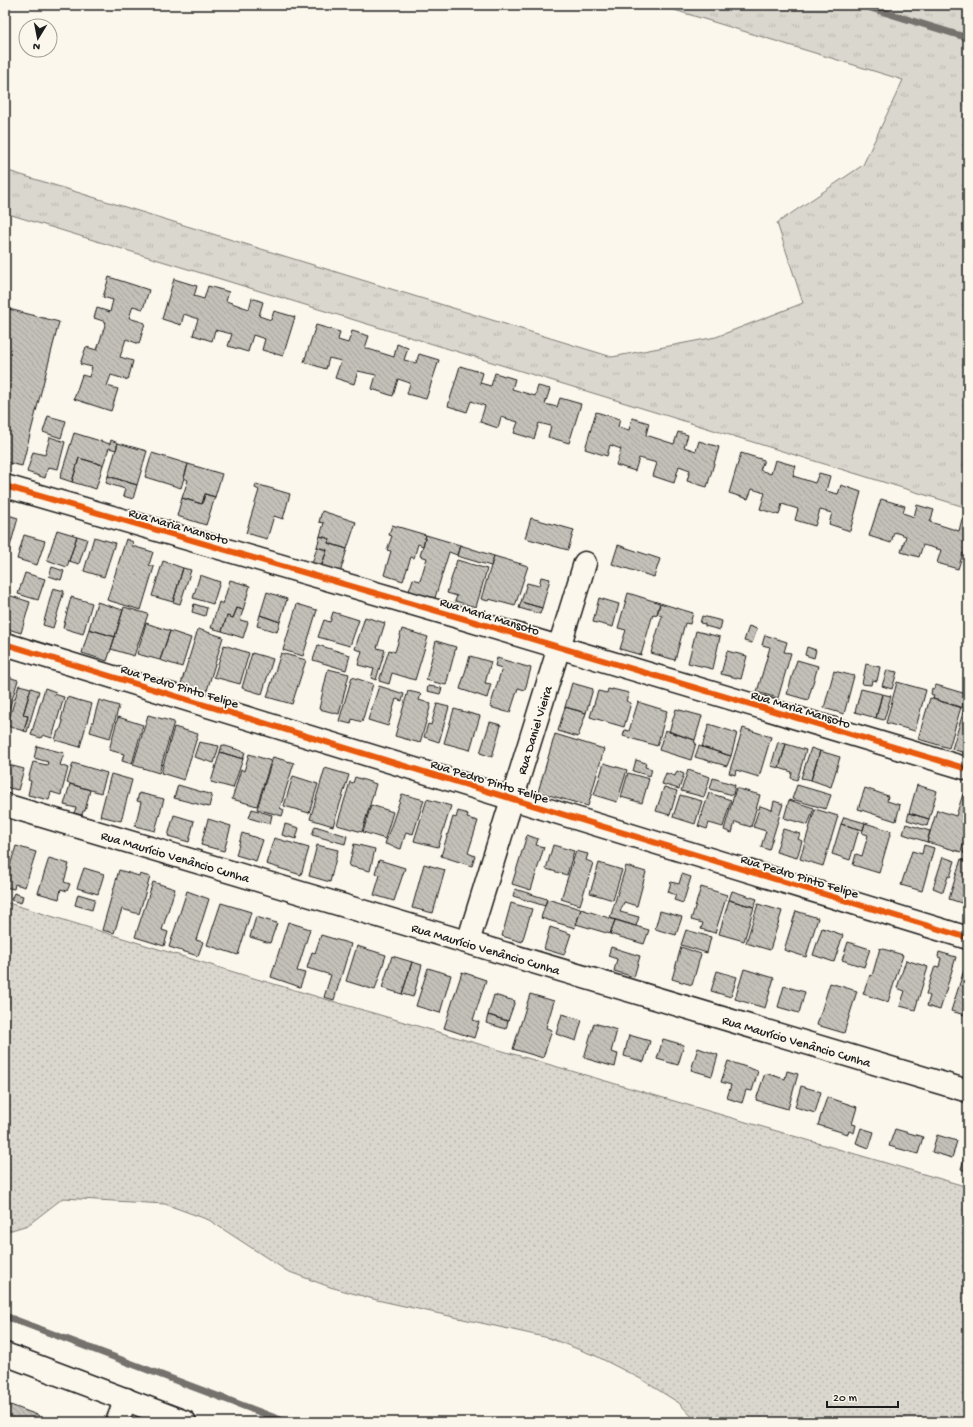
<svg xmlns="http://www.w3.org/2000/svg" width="973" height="1427" viewBox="0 0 973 1427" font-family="'Gochi Hand',sans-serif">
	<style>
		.grass { fill: url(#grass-dots); stroke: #7b7a75 }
		.park { fill: url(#park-tufts); stroke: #7b7a75 }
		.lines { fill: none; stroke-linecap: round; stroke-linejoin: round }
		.stream { stroke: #74726e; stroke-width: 7 }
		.building { fill: url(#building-back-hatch); stroke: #1c1c1c }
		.minor-casing { stroke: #1c1c1c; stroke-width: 25 }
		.tertiary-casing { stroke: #1c1c1c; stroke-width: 25 }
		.minor { stroke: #fbf7ec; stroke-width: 22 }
		.tertiary { stroke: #fbf7ec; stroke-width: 22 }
		.cycleway-casing { stroke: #fbf7ec; stroke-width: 8 }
		.cycleway { stroke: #e8590c; stroke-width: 6 }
		.labels { text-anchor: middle; stroke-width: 3.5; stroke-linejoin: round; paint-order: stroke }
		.street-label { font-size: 13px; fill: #1c1c1c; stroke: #fbf7ec }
	</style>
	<defs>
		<pattern id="grass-dots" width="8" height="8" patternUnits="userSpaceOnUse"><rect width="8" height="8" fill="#dad7ce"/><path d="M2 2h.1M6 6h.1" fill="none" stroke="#bab8b0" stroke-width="1.8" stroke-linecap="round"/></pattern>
		<pattern id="park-tufts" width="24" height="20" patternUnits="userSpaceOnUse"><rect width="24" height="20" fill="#dad7ce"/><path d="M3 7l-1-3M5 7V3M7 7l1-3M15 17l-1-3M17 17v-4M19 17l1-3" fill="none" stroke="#bab8b0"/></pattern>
		<pattern id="building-back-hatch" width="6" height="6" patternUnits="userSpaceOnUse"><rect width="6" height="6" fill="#c3c0b8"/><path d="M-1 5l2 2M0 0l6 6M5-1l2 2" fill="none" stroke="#a7a49e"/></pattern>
	</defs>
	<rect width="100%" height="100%" fill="#fbf7ec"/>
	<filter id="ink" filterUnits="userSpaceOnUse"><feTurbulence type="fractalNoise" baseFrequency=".025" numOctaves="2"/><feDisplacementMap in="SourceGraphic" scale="8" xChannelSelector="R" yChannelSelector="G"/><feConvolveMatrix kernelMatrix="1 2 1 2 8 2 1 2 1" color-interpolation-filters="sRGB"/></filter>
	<g filter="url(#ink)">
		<!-- grass -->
		<path class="grass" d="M5,902L250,977L968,1187V1422H697L679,1403L641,1379L596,1356L549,1338L377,1300L330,1287L287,1271L209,1220L165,1204L63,1198L28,1225L5,1232Z"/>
		<!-- park -->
		<path class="park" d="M658,5H968V508L5,213V170L612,357L716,337L803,303L777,223L863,165L903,80Z"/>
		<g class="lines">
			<!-- stream -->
			<path class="stream" d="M861,5L968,38
				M5,1316L286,1422"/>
		</g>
		<!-- building -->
		<path class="building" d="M109,277L149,290L143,309L133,306L129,318L145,323L139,344L126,339L120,357L133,361L128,380L111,375L107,386L118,389L111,411L74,399L82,375L89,377L92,367L80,364L86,347L97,350L106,322L94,318L97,308L110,312L113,300L103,297Z
			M174,279L197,286L194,296L204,299L208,286L229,292L226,301L249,309L252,298L263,302L259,316L271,320L274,311L295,317L283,356L262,350L265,339L253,335L248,352L228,346L232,334L215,330L212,341L193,335L198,319L184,314L181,325L162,319Z
			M5,308L59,322L22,466L5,462Z
			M316,325L340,332L338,340L348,343L352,331L369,336L365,348L394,357L397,344L408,348L404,360L416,363L419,354L439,360L426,399L407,394L410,383L398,379L393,396L372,389L376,375L358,371L354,384L335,378L341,361L329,358L326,369L304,362Z
			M460,366L483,373L480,383L491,386L495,373L515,379L512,389L535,396L538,386L550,389L545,404L557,407L560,398L581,404L569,443L548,437L551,426L539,423L534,439L514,433L518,422L501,417L498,428L480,422L485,406L471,401L467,412L448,406Z
			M596,412L620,419L618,427L629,430L632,418L649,423L646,435L674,444L678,432L688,435L684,447L696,451L699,441L719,447L707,487L687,481L690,470L679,466L674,483L653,476L657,463L639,458L635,471L616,465L621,449L610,445L607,456L585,449Z
			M48,416L66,421L61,438L43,432Z
			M74,433L110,444L111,440L118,443L116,450L109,448L103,465L79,458L72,482L60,478Z
			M50,437L65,442L58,469L48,467L45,478L27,472L33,452L45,455Z
			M118,443L147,451L137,485L108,476Z
			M152,453L188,464L181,488L145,477Z
			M741,453L764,460L760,470L771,474L775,460L796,466L793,476L815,483L819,473L830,476L826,491L838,494L841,485L861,492L850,531L829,524L832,513L820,510L815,526L795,520L798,509L782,504L779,515L760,509L765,493L752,489L748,499L729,493Z
			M79,458L103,465L96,489L72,482Z
			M188,464L222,474L215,497L205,494L202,504L182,498L188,480L184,478Z
			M108,476L137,485L133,499L123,496L125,489L106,483Z
			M256,484L290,494L283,519L274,516L267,539L246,533L259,490L255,488Z
			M205,494L215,497L206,525L177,516L182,498L202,504Z
			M881,499L905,506L903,513L914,517L917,505L934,510L930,522L959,531L962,519L968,520V555L963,553L958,569L937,563L941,550L923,545L919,557L901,552L906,536L894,532L891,543L869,536Z
			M322,511L356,522L347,549L328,543L330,539L320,536L324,523L319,522Z
			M8,515L18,518L7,557H5V525Z
			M531,518L574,530L568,550L525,538Z
			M392,525L426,535L423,546L418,544L414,558L411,557L403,581L384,575L391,551L387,550L392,536L389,535Z
			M57,530L77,536L67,567L47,560Z
			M24,535L45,541L37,565L17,559Z
			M426,535L460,545L457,555L449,552L434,601L408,594L413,579L420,581L427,558L420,556Z
			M77,536L87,539L79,564L69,561Z
			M320,536L330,539L328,543L347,549L340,573L321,567L327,550L317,547Z
			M94,537L115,543L104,577L84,571Z
			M126,539L133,542L132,546L153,552L149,565L154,567L141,610L107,600Z
			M460,545L494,556L491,566L457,556Z
			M618,545L660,559L654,577L612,564Z
			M317,547L327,550L321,567L312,564Z
			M494,556L528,566L515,606L489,599L488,601L481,599Z
			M457,560L487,569L476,607L455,601L457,596L447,593Z
			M163,561L183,568L173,602L152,596Z
			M52,567L64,571L61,580L49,576Z
			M183,568L191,570L180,604L173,602Z
			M25,573L45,579L38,600L18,594Z
			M200,575L220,582L213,604L193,598Z
			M541,577L550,579L542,608L521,602L527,583L539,586Z
			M230,580L250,586L243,610L237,608L233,618L227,616L222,631L211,628L219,602L223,604Z
			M53,588L64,591L53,628L43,625Z
			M267,592L287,599L280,622L260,615Z
			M628,593L660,603L657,615L653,614L641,655L620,649L626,630L618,628Z
			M8,595L30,602L21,633L5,628V605Z
			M71,597L92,603L83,634L63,628Z
			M599,598L619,604L613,627L593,622Z
			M97,602L123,610L115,637L89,629Z
			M521,602L542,608L540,614L519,608Z
			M660,603L693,613L690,624L685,623L675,660L651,653L662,616L657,614Z
			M194,604L207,608L205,616L192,612Z
			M297,604L317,610L303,656L283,650Z
			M124,607L148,614L134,656L111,649Z
			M237,608L243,610L240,620L248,622L243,638L222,631L227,616L233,618Z
			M333,612L359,620L350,646L318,637L324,620L330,622Z
			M260,615L280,622L277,632L257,626Z
			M702,616L722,621L720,630L705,626V624L700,623Z
			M365,617L385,623L377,648L385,650L376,680L371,678L374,669L358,665L362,651L355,649Z
			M146,623L170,631L160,660L137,654Z
			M749,626L757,629L752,643L744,641Z
			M89,629L115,637L107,661L82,653Z
			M198,629L223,637L206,694L180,687Z
			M402,629L428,637L415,680L392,673L389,684L379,681L389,650L395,652Z
			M170,631L191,638L182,667L160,660Z
			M696,631L720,637L713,669L688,663Z
			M765,635L787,642L784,652L791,653L778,698L757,692L770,647L762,645Z
			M436,641L456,647L446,685L426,680Z
			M224,645L249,653L240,684L214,677Z
			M318,645L350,655L346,670L313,660Z
			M807,647L816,650L814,658L805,655Z
			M727,651L747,656L741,679L721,674Z
			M252,653L273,659L262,694L242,688Z
			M281,653L306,660L292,704L267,697Z
			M470,656L491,662L485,683L491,684L487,698L460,689Z
			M497,658L531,668L525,690L518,688L510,713L490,707L502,668L495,666Z
			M797,660L818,666L808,700L787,694Z
			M866,664L880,667L877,681L872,680L871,685L862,684Z
			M328,669L349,674L339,714L319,709Z
			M887,670L897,672L892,689L882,686Z
			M834,671L854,676L844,714L824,708Z
			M5,676L18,680L5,723Z
			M352,677L373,684L362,722L352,719L351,724L339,721Z
			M897,682L926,690L915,731L886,723Z
			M572,683L593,689L586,713L565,707Z
			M19,685L31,688L23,715L28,716L24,731L7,726Z
			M936,685L966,694L962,708L933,699L934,696L931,694L932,688L934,689Z
			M379,686L404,694L402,701L396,699L388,726L368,720Z
			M428,686L442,688L440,694L427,691Z
			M31,688L39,691L27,732L24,731L28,716L23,715Z
			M45,688L56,692L54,694L64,697L52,738L43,735L41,738L31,735Z
			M608,689L612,690V689L629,693L626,701L631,703L624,727L590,717L598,691L607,693Z
			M861,689L882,694L876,718L855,712Z
			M408,691L421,694L419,700L431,704L420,743L395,736Z
			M882,694L891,696L884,720L876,718Z
			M968,696V754L952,749Z
			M67,697L92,704L80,747L55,740L58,731H60L63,721L61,720Z
			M930,698L961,707L949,748L918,739Z
			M99,700L119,706L110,738L90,732Z
			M638,702L667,711L657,746L623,736L625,730L629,731Z
			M437,704L449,707L439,742L424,737L428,724L431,725Z
			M565,707L586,713L578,737L558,731Z
			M454,709L480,716L470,750L444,743Z
			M676,709L702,716L695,740L669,732Z
			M148,715L174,722L159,773L133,765Z
			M118,717L143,725L132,764L122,761L124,754L109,750Z
			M490,722L501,725L492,757L480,753Z
			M709,724L737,733L731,756L702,747Z
			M174,727L198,734L184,780L161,773Z
			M743,728L771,737L759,777L736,770L735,775L729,773Z
			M665,730L695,740L694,742L696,743L691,760L659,750Z
			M555,734L604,749L588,806L538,792Z
			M199,742L219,746L214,763L194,757Z
			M778,742L786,744L779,768L771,766Z
			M786,744L806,750L797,780L791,778L792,772L779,768Z
			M222,745L245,752L243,759L220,752Z
			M37,746L64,753L60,765L68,768L61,795L51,792L49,800L28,795L31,781L28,780L33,762L47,765L48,762L34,758Z
			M699,746L731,756L727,766L695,757Z
			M811,748L820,751L811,780L801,778Z
			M820,751L840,757L831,787L811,780Z
			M220,752L243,759L233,788L211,782Z
			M249,754L271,761L257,806L232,799L241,769L244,771Z
			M273,757L294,763L280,808L284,810L282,816L257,809Z
			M636,760L646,763L645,767L652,769L650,776L633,771Z
			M73,763L107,773L101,793L67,783Z
			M604,763L627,770L617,802L594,795Z
			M5,764L24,769L18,790L5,787Z
			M325,768L349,775L333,826L310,819Z
			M688,770L710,777L704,797L681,791Z
			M677,771L684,774L679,789L662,784L666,773L675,776Z
			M628,773L649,779L642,803L621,797Z
			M111,774L132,780L121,821L100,816Z
			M293,776L318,784L309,813L284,806Z
			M355,777L376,784L362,832L337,825L350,782L353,783Z
			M713,778L735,785L733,795L710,789Z
			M70,784L90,790L85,811H83L82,815L74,813L76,808L64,805Z
			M178,785L212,795L209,807L174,798Z
			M797,785L831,795L826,809L792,799Z
			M917,785L937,791L929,819L909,813Z
			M664,787L677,791L670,815L656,811Z
			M736,788L760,795L751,827L735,822L732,833L724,830Z
			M865,788L888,796L887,801L900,805L896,821L858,809Z
			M139,793L164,799L155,831L135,826L141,802L137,801Z
			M709,793L731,800L723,827L709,823L707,829L698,826Z
			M402,794L424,800L413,834L406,832L401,849L385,844Z
			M963,794L968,796V830L961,852L927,842L937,810L956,816Z
			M680,795L702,801L695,824L673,817Z
			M427,799L451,806L438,847L414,841Z
			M789,800L814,808L808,825L784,818Z
			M774,801L783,804L769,850L761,847L766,831L753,827L760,806L772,810Z
			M371,805L393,812L385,839L363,832Z
			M252,809L272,815L270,824L249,818Z
			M815,809L838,816L823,866L800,859Z
			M458,811L468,814L467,818L478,821L468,853L475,856L472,866L441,856L453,817L456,818Z
			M909,813L929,819L927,826L907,820Z
			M174,815L194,821L189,842L168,836Z
			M844,817L865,823L863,830L841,824Z
			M208,819L231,826L224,851L201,845Z
			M865,823L891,831L879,873L853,865L856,854L862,856L868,835L862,833Z
			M285,824L299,828L296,839L282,835Z
			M841,824L859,829L850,860L832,854Z
			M906,824L930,831L927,842L903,834Z
			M315,826L347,836L345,844L312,835Z
			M783,829L800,834L798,839L802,841L797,858L776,852Z
			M242,833L263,840L256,861L236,855Z
			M527,835L538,839L536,845L544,847L531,890L512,884Z
			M274,838L309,848L301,875L266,864Z
			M968,839V854L963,853Z
			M354,844L375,849L370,871L349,866Z
			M317,845L338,850L330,882L309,876Z
			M553,845L574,851L567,875L546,869Z
			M924,845L934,848L922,891L901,885L912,851L922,854Z
			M16,846L36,852L25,887L15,884L14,889L5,887V882Z
			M576,851L588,854L586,860L593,863L580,905L561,899Z
			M943,857L955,861L950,877L948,876L943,892L933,888Z
			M49,858L69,864L64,882L70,884L67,891L61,889L59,899L38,893Z
			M961,859L968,862V905L949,899Z
			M379,860L405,868L394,901L374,895L380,875L375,873Z
			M599,863L622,870L613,900L590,893Z
			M424,864L445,870L433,913L412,908Z
			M626,866L646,872L637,906L624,902L620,912L639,917L636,926L610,918Z
			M84,868L104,874L98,894L77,888Z
			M119,870L139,876L140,874L150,877L139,914L122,909L114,933L102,930Z
			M682,874L691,877L683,903L674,900L676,895L668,892L671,882L679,884Z
			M153,882L175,889L162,930L168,932L164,946L135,937Z
			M701,887L727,895L715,933L701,929L703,923L691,920Z
			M515,889L547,899L545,906L513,896Z
			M187,891L209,899L196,940L203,942L198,956L169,947Z
			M732,891L757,899L754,907L729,900Z
			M14,893L23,896L21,903L11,900Z
			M78,894L95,899L92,910L75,905Z
			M547,899L581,909L575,928L541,918Z
			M729,900L754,907L744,941L719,934Z
			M221,903L251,912L238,955L207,945Z
			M511,903L532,909L522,942L502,936Z
			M758,904L782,911L770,950L746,943Z
			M581,909L615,920L610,934L576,924Z
			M660,911L682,917L676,935L655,929Z
			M796,911L818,918L806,957L784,950Z
			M256,917L277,923L270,943L250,937Z
			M615,920L649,930L644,944L610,934Z
			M288,922L310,929L297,971L305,973L300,987L271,977Z
			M550,927L571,934L564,955L544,949Z
			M822,928L843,935L834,962L813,955Z
			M686,930L711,937L707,953L681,945Z
			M321,935L351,944L334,1000L324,997L331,975L307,968L312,952L315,953Z
			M848,942L870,949L864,967L842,960Z
			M357,946L386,955L375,990L346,981Z
			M611,947L640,956L634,977L614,971L617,959L608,956Z
			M681,947L701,954L692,985L672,979Z
			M880,948L903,955L888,1002L863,994L870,975L872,976Z
			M939,952L956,957L940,1010L927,1006L930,996L926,994L935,966L939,967L941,958L938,957Z
			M392,956L412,962L402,994L382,988Z
			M906,960L928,967L915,1010L900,1006L905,991L897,988Z
			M412,962L422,965L413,997L402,994Z
			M965,967L968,968V1016L951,1011Z
			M428,968L451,975L440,1013L416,1006Z
			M744,969L774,978L765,1008L735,999Z
			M717,971L737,977L731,997L711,991Z
			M462,972L486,980L473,1020L479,1022L474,1038L444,1028Z
			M830,983L857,991L844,1033L817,1025Z
			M784,986L805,992L799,1013L778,1007Z
			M530,994L554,1001L546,1028L552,1030L543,1058L513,1049Z
			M494,995L515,1001L508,1021L488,1015Z
			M562,1014L582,1020L576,1041L556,1034Z
			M488,1015L508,1021L506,1029L486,1023Z
			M594,1023L617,1030L611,1052L618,1054L615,1067L584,1058Z
			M629,1035L650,1041L644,1062L624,1056Z
			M663,1039L684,1045L678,1065L657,1059Z
			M698,1048L718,1055L712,1076L691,1070Z
			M728,1061L758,1071L752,1091L746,1090L742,1103L727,1098L731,1085L721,1082Z
			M787,1071L798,1074L788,1109L756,1100L765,1073L785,1079Z
			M801,1086L821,1092L815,1113L795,1107Z
			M827,1097L857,1107L852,1124L856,1125L854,1133L849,1131L848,1134L818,1125Z
			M861,1128L874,1132L869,1148L856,1143Z
			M895,1129L923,1137L918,1154L889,1146Z
			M937,1135L957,1141L952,1158L932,1152Z
			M968,1145V1172L961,1169Z
			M5,1403L40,1416L38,1422H5Z"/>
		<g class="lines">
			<defs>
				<g id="minor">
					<path id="s1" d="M5,805L968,1091"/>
					<path id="s2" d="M468,942L585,563"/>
					<path d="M5,1354L185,1422"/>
					<path d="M117,1422L126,1399"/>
				</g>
				<path id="tertiary" d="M5,486L458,617L968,769
					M5,644L968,938"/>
			</defs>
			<!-- minor casing -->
			<use href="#minor" class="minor-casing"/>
			<!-- tertiary casing -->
			<use href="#tertiary" class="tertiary-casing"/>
			<!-- minor -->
			<use href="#minor" class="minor"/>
			<!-- tertiary -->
			<use href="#tertiary" class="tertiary"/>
			<defs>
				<path id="cycleway" d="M5,486L458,617L968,769
					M5,644L968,938"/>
			</defs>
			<!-- cycleway casing -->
			<use href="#cycleway" class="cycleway-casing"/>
			<!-- cycleway -->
			<use href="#cycleway" class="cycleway"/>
		</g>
	</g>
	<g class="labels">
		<!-- street labels -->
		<g class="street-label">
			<text transform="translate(179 525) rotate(16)" y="5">Rua Maria Mansoto</text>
			<text transform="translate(490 615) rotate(17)" y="5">Rua Maria Mansoto</text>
			<text transform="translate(180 685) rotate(17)" y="5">Rua Pedro Pinto Felipe</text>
			<text transform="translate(801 708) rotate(17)" y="5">Rua Maria Mansoto</text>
			<text dy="5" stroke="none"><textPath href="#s2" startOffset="222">Rua Daniel Vieira</textPath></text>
			<text transform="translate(490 780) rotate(17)" y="5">Rua Pedro Pinto Felipe</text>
			<text dy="5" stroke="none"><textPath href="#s1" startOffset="178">Rua Maurício Venâncio Cunha</textPath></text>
			<text transform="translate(800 875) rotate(17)" y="5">Rua Pedro Pinto Felipe</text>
			<text dy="5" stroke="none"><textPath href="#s1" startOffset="502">Rua Maurício Venâncio Cunha</textPath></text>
			<text dy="5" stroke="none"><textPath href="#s1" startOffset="826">Rua Maurício Venâncio Cunha</textPath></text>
		</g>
	</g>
	<!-- margin -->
	<rect width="973" height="1427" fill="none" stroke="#fbf7ec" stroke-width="20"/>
	<rect x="10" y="10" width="953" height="1407" fill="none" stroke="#1c1c1c" stroke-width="1.5" filter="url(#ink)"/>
	<!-- north arrow -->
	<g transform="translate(38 38) rotate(190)"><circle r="19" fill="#fbf7ec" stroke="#a29f99"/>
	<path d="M0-3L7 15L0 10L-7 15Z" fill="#1c1c1c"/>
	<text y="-6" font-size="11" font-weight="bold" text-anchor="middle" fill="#1c1c1c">N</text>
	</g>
	<!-- scale -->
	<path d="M827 1401v6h71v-6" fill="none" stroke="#1c1c1c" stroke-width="2"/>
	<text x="833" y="1401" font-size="12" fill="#1c1c1c" stroke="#fbf7ec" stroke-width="3" paint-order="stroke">20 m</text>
</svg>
